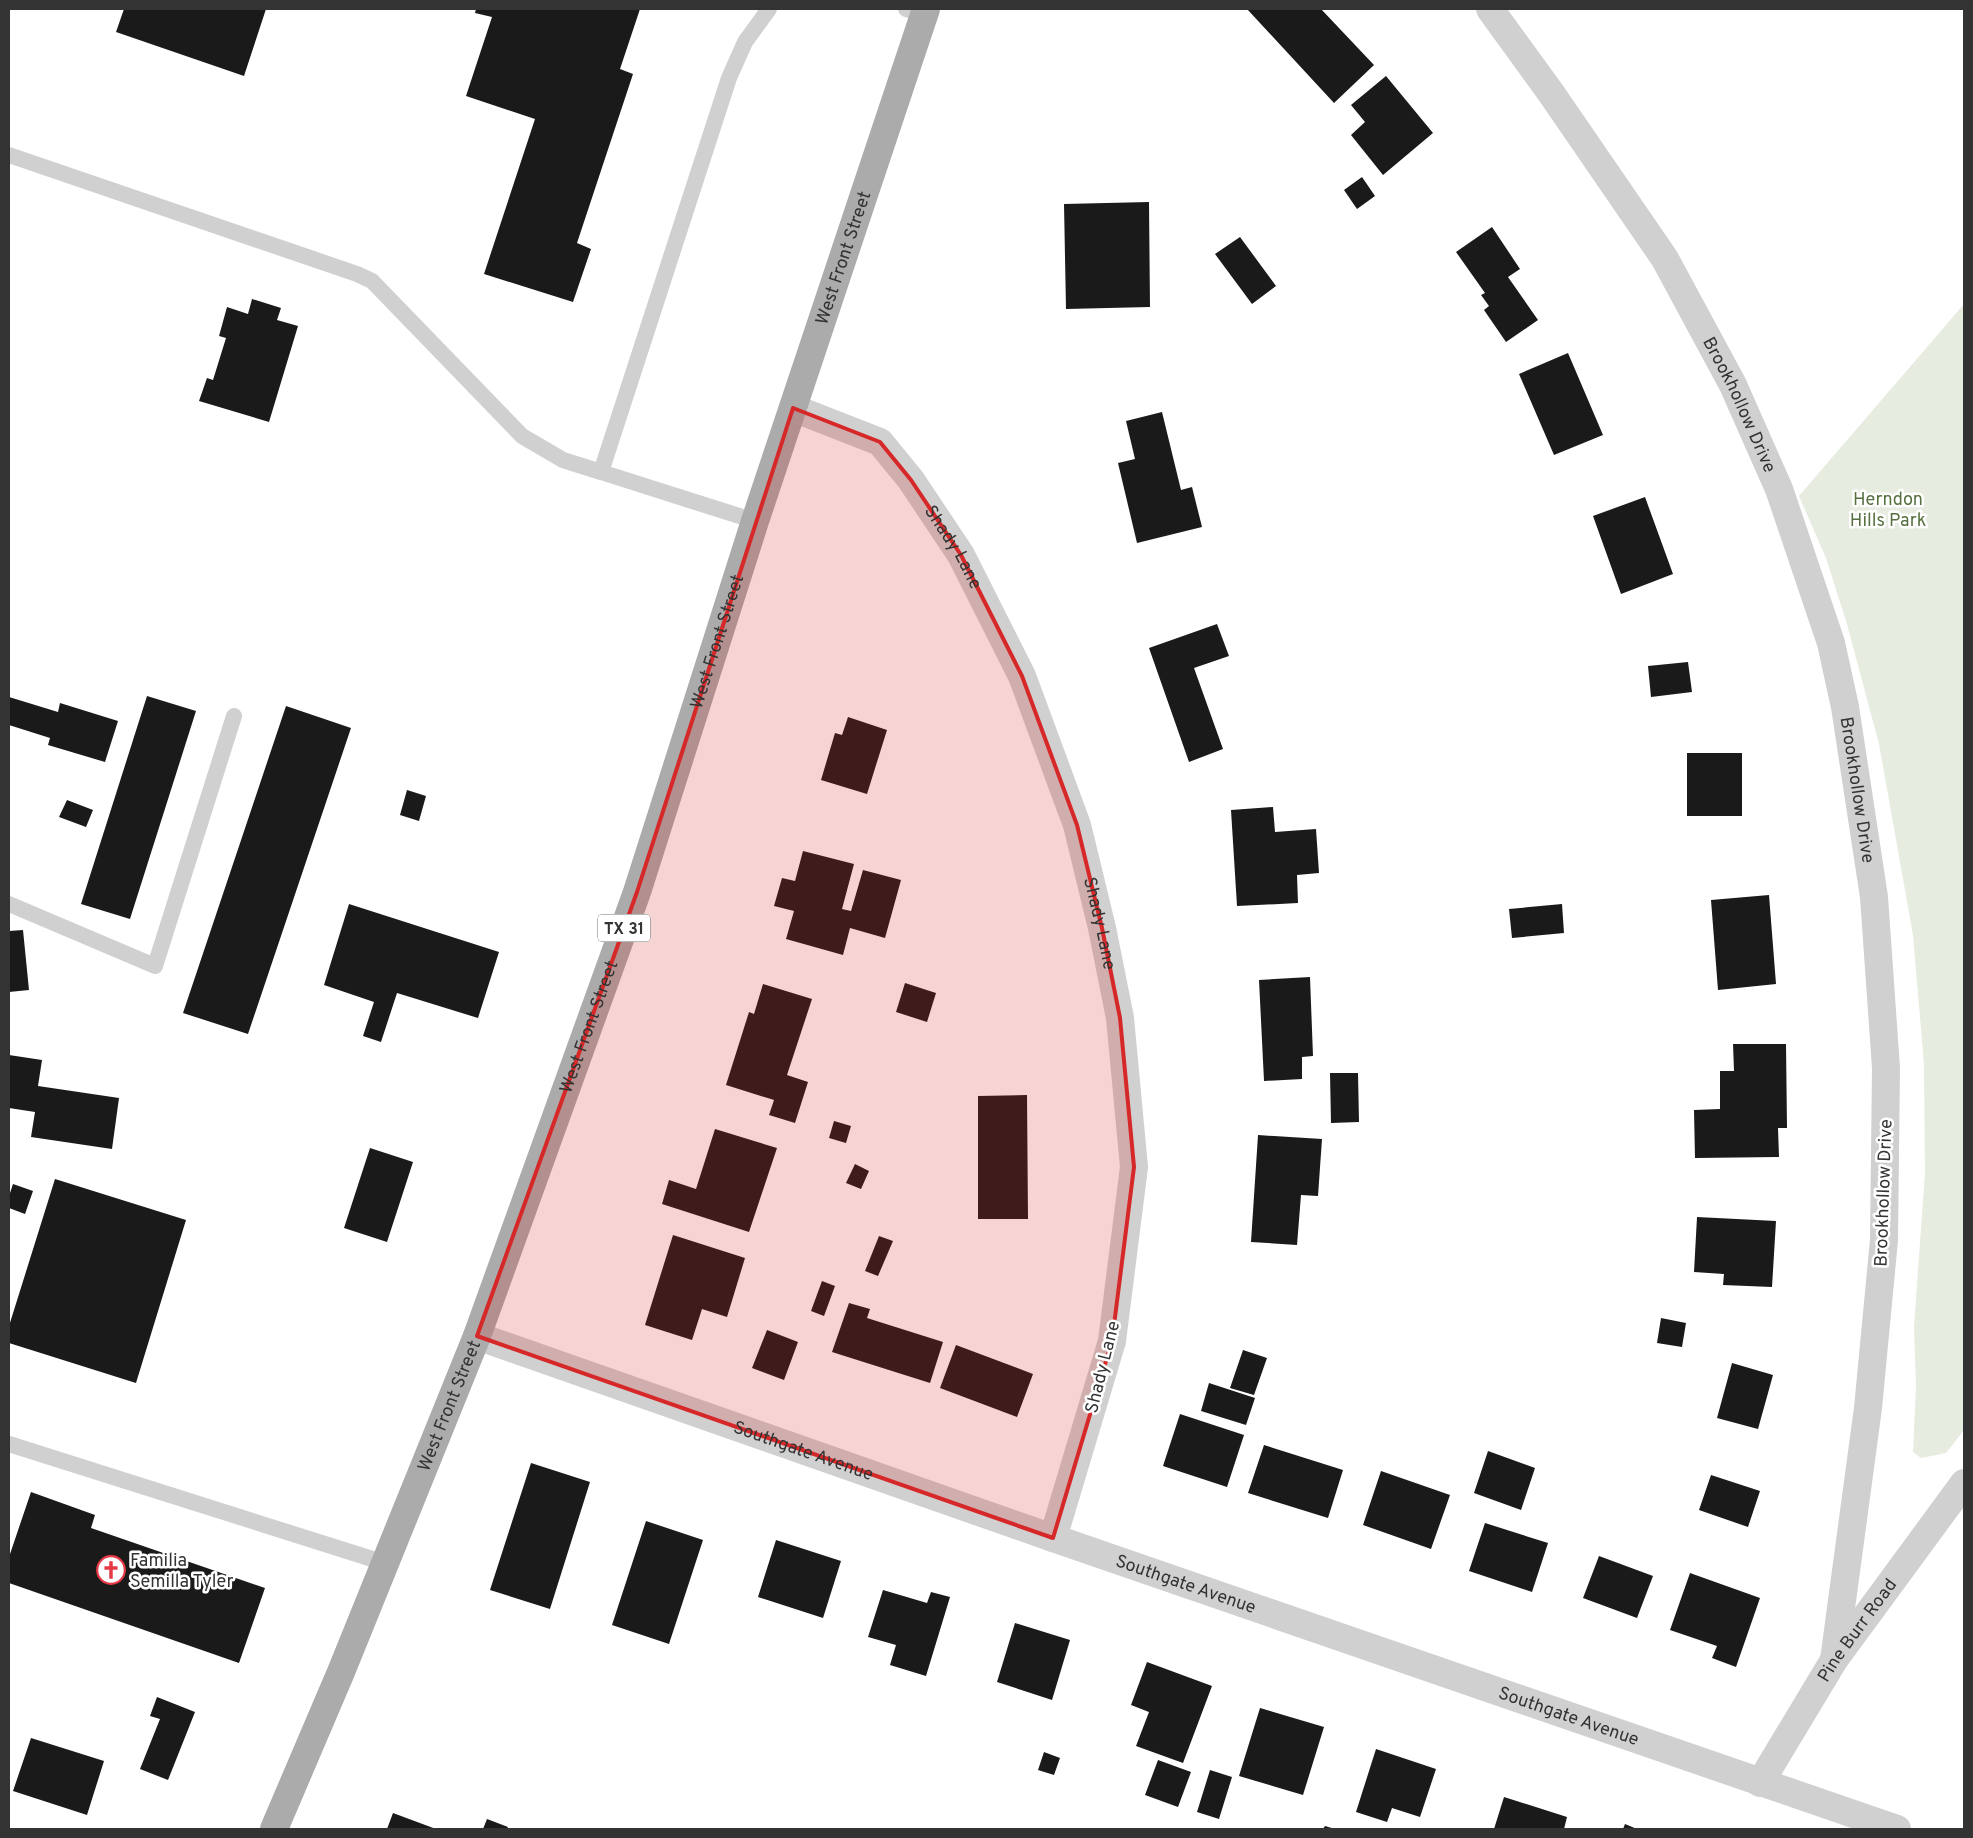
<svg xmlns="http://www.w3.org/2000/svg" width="1973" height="1838" viewBox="0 0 1973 1838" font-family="Overpass,sans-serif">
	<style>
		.green { fill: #e6ecdf }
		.building { fill: #1a1a1a }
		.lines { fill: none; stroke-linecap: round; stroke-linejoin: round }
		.lane { stroke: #d0d0d0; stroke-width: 16 }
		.street { stroke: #d0d0d0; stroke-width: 28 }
		.primary { stroke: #ababab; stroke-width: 28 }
		.marked { fill: #d62828; fill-opacity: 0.2; stroke: #d62828; stroke-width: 4; stroke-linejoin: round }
		.labels { text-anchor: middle; stroke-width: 5; stroke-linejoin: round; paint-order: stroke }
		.shield { fill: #fff; stroke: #707070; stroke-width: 1 }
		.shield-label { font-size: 16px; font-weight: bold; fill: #333 }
		.street-label { font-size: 18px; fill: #333; stroke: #fff }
		.park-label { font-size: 18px; fill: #56703f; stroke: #fff }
		.poi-label { font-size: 18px; fill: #333; stroke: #fff; text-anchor: start }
	</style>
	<rect width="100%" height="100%" fill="#fff"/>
	<!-- green -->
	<path class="green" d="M1964,304V1430L1946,1453L1921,1458L1913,1452L1916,1387L1914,1327L1925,1173L1924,1064L1913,935L1879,744L1847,624L1826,558L1799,496Z"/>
	<!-- building -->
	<path class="building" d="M124,9H266L244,76L116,32Z
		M476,9H640L620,69L633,74L577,243L591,249L573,302L484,274L535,119L466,96L492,17L475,13Z
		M1247,9H1321L1374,65L1334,103Z
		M1386,76L1433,133L1383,175L1351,135L1365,122L1351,105Z
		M1362,177L1375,196L1357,209L1344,190Z
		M1149,202L1150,307L1066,309L1064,204Z
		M1492,227L1520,269L1508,277L1538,320L1506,342L1484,310L1489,306L1481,295L1485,293L1456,252Z
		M1240,237L1276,286L1252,304L1215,254Z
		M252,299L281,308L277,320L298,326L269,422L199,401L207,378L213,380L226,338L219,336L227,307L248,314Z
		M1568,353L1603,435L1554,455L1519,374Z
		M1162,412L1181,490L1192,487L1202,527L1137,543L1118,463L1135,459L1126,421Z
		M1645,497L1673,574L1621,594L1593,516Z
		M1217,624L1229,656L1194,668L1223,749L1189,762L1149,648Z
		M1688,662L1692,692L1651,697L1648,666Z
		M147,696L196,711L130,919L81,904Z
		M9,697L58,712L60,703L118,721L105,762L48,745L50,738L9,725Z
		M286,706L351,728L248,1034L183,1013Z
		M848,717L887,730L867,794L821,780L835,733L842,735Z
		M1687,753H1742V816H1687Z
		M407,790L426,796L419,821L400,815Z
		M67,800L93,810L86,827L59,817Z
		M1273,807L1275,832L1316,829L1319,873L1297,875L1298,903L1237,906L1231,810Z
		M803,851L854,864L842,909L851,911L863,870L901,880L885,938L850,928L843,955L786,939L794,911L774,906L782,878L795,881Z
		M1769,895L1776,984L1718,990L1711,900Z
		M349,904L499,952L478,1018L397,993L381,1042L363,1036L374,1002L324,985Z
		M1562,904L1564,933L1512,938L1509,909Z
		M23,930L29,990L9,992V931Z
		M1310,977L1313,1056L1302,1057V1079L1264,1081L1259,980Z
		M905,983L936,993L927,1022L896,1012Z
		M763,984L812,999L787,1075L808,1082L795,1123L769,1115L774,1100L726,1085L749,1012L754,1014Z
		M1733,1044H1786L1787,1128H1778L1779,1157L1695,1158L1694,1110L1720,1109V1071H1734Z
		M9,1055L42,1060L38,1086L119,1098L112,1149L31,1137L35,1112L9,1108Z
		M1330,1073H1358L1359,1122L1331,1123Z
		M1027,1095L1028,1219H978V1096Z
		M834,1121L851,1126L846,1143L829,1138Z
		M715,1129L777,1148L749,1232L662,1204L669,1180L696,1189Z
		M1258,1135L1322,1139L1318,1196L1301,1195L1297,1245L1251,1242Z
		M370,1148L413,1162L387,1242L344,1228Z
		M855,1164L869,1171L861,1189L846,1183Z
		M55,1179L186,1220L136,1383L9,1343V1326Z
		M13,1184L33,1191L25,1214L9,1208V1196Z
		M1697,1217L1776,1221L1772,1287L1723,1285L1724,1274L1694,1272Z
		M673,1235L745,1258L727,1317L702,1309L692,1340L645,1325Z
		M879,1236L893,1241L878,1276L865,1271Z
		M822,1281L835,1286L824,1316L811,1311Z
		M849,1303L870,1309L867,1318L943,1342L930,1383L832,1352Z
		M1661,1318L1686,1323L1682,1347L1657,1343Z
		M767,1330L798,1342L784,1380L752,1368Z
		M956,1345L1033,1374L1017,1417L940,1388Z
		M1243,1350L1267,1358L1254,1395L1230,1388Z
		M1732,1363L1773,1375L1758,1429L1717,1418Z
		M1209,1383L1255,1398L1246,1425L1201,1411Z
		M1180,1414L1244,1435L1227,1487L1163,1466Z
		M1264,1445L1343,1470L1328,1518L1248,1493Z
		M1488,1451L1535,1468L1521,1510L1474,1493Z
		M531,1463L590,1482L550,1609L490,1590Z
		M1381,1471L1450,1495L1431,1549L1363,1525Z
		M1711,1475L1760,1491L1748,1527L1699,1510Z
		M31,1492L95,1515L91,1528L265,1588L239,1663L9,1583V1557Z
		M646,1521L703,1540L669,1644L612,1625Z
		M1485,1523L1548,1543L1532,1592L1469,1571Z
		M776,1540L841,1561L823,1618L758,1597Z
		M1599,1556L1653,1576L1637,1618L1583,1598Z
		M1690,1573L1760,1598L1736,1667L1712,1658L1717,1646L1670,1630Z
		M883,1590L927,1603L931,1592L950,1597L926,1676L890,1665L896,1645L868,1637Z
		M1015,1623L1070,1640L1052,1700L997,1682Z
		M1147,1662L1212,1686L1183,1763L1136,1746L1149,1712L1131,1705Z
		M157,1697L195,1712L168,1780L140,1769L160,1719L150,1716Z
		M1260,1708L1324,1727L1303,1795L1239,1776Z
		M31,1738L104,1761L87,1815L13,1791Z
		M1376,1749L1436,1769L1420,1817L1392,1808L1387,1822L1356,1812Z
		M1044,1752L1060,1758L1054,1775L1038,1770Z
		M1158,1760L1191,1772L1178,1807L1145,1795Z
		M1210,1770L1232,1777L1219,1819L1197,1812Z
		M1504,1797L1567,1817L1564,1829H1494Z
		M393,1813L436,1829H387Z
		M487,1819L508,1827L507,1829H483Z
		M1625,1824L1637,1829H1623Z
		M1325,1826L1335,1829H1323Z"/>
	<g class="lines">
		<!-- lane -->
		<path class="lane" d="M906,9L924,14
			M9,155L357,274L372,281L522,436L563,460L601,472
			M755,521L601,472L729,78L745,42L769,9
			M9,904L155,966L234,716
			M9,1444L385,1563"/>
		<!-- street -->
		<g class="street">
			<path id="s1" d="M1490,9L1551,93L1665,259L1733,385L1779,489L1831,643L1845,707L1874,897L1886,1068L1884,1240L1868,1408L1834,1660"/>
			<path id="s2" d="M793,408L880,442L911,480L961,555L1022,676L1077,825L1102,928L1120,1018L1134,1167L1112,1341L1053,1538"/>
			<path id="s3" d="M477,1336L1053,1538L1897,1829"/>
			<path id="s4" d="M1760,1783L1834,1660L1964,1483"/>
		</g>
		<!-- primary -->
		<path class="primary" id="s5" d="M274,1829L341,1672L477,1336L637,892L755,521L926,9"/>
	</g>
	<!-- marked area -->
	<path class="marked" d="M793,408L880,442L911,480L961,555L1022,676L1077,825L1102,928L1120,1018L1134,1167L1112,1341L1053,1538L477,1336L637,892Z"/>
	<!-- icons -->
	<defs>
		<symbol id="church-ring" viewBox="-11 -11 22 22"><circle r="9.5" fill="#fff" stroke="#e63946" stroke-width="1.5"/><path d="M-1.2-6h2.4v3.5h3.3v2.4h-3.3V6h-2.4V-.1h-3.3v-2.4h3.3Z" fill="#e63946"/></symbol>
	</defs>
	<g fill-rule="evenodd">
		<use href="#church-ring" x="95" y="1554" width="32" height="32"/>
	</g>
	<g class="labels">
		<!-- shield labels -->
		<rect class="shield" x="598" y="914.5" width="52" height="27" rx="4"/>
		<g class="shield-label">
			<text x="624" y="934">TX 31</text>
		</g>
		<!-- street labels -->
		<g class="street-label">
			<text dy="6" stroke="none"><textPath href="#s5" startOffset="1672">West Front Street</textPath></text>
			<text dy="6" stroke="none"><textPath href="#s1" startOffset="469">Brookhollow Drive</textPath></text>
			<text dy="6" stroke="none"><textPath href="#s2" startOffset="222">Shady Lane</textPath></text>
			<text dy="6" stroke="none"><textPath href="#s5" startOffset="1268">West Front Street</textPath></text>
			<text dy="6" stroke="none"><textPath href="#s1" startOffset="874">Brookhollow Drive</textPath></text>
			<text dy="6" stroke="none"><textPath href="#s2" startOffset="628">Shady Lane</textPath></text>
			<text dy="6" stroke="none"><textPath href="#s5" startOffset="862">West Front Street</textPath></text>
			<text transform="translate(1883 1193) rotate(-88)" y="6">Brookhollow Drive</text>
			<text transform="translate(1102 1367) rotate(-76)" y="6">Shady Lane</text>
			<text dy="6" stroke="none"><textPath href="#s5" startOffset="458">West Front Street</textPath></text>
			<text dy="6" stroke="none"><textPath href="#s3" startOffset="346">Southgate Avenue</textPath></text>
			<text dy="6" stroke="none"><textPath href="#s3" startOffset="751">Southgate Avenue</textPath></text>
			<text dy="6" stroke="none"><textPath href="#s4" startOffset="181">Pine Burr Road</textPath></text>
			<text dy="6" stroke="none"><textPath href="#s3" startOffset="1156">Southgate Avenue</textPath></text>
		</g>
		<!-- park labels -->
		<g class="park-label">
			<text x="1888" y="505">Herndon<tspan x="1888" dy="21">Hills Park</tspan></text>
		</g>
		<!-- poi labels -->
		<g class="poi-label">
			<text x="130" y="1566">Familia<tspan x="130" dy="21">Semilla Tyler</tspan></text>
		</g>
	</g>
	<!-- border -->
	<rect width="1973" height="1838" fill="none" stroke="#333333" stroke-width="20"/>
</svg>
